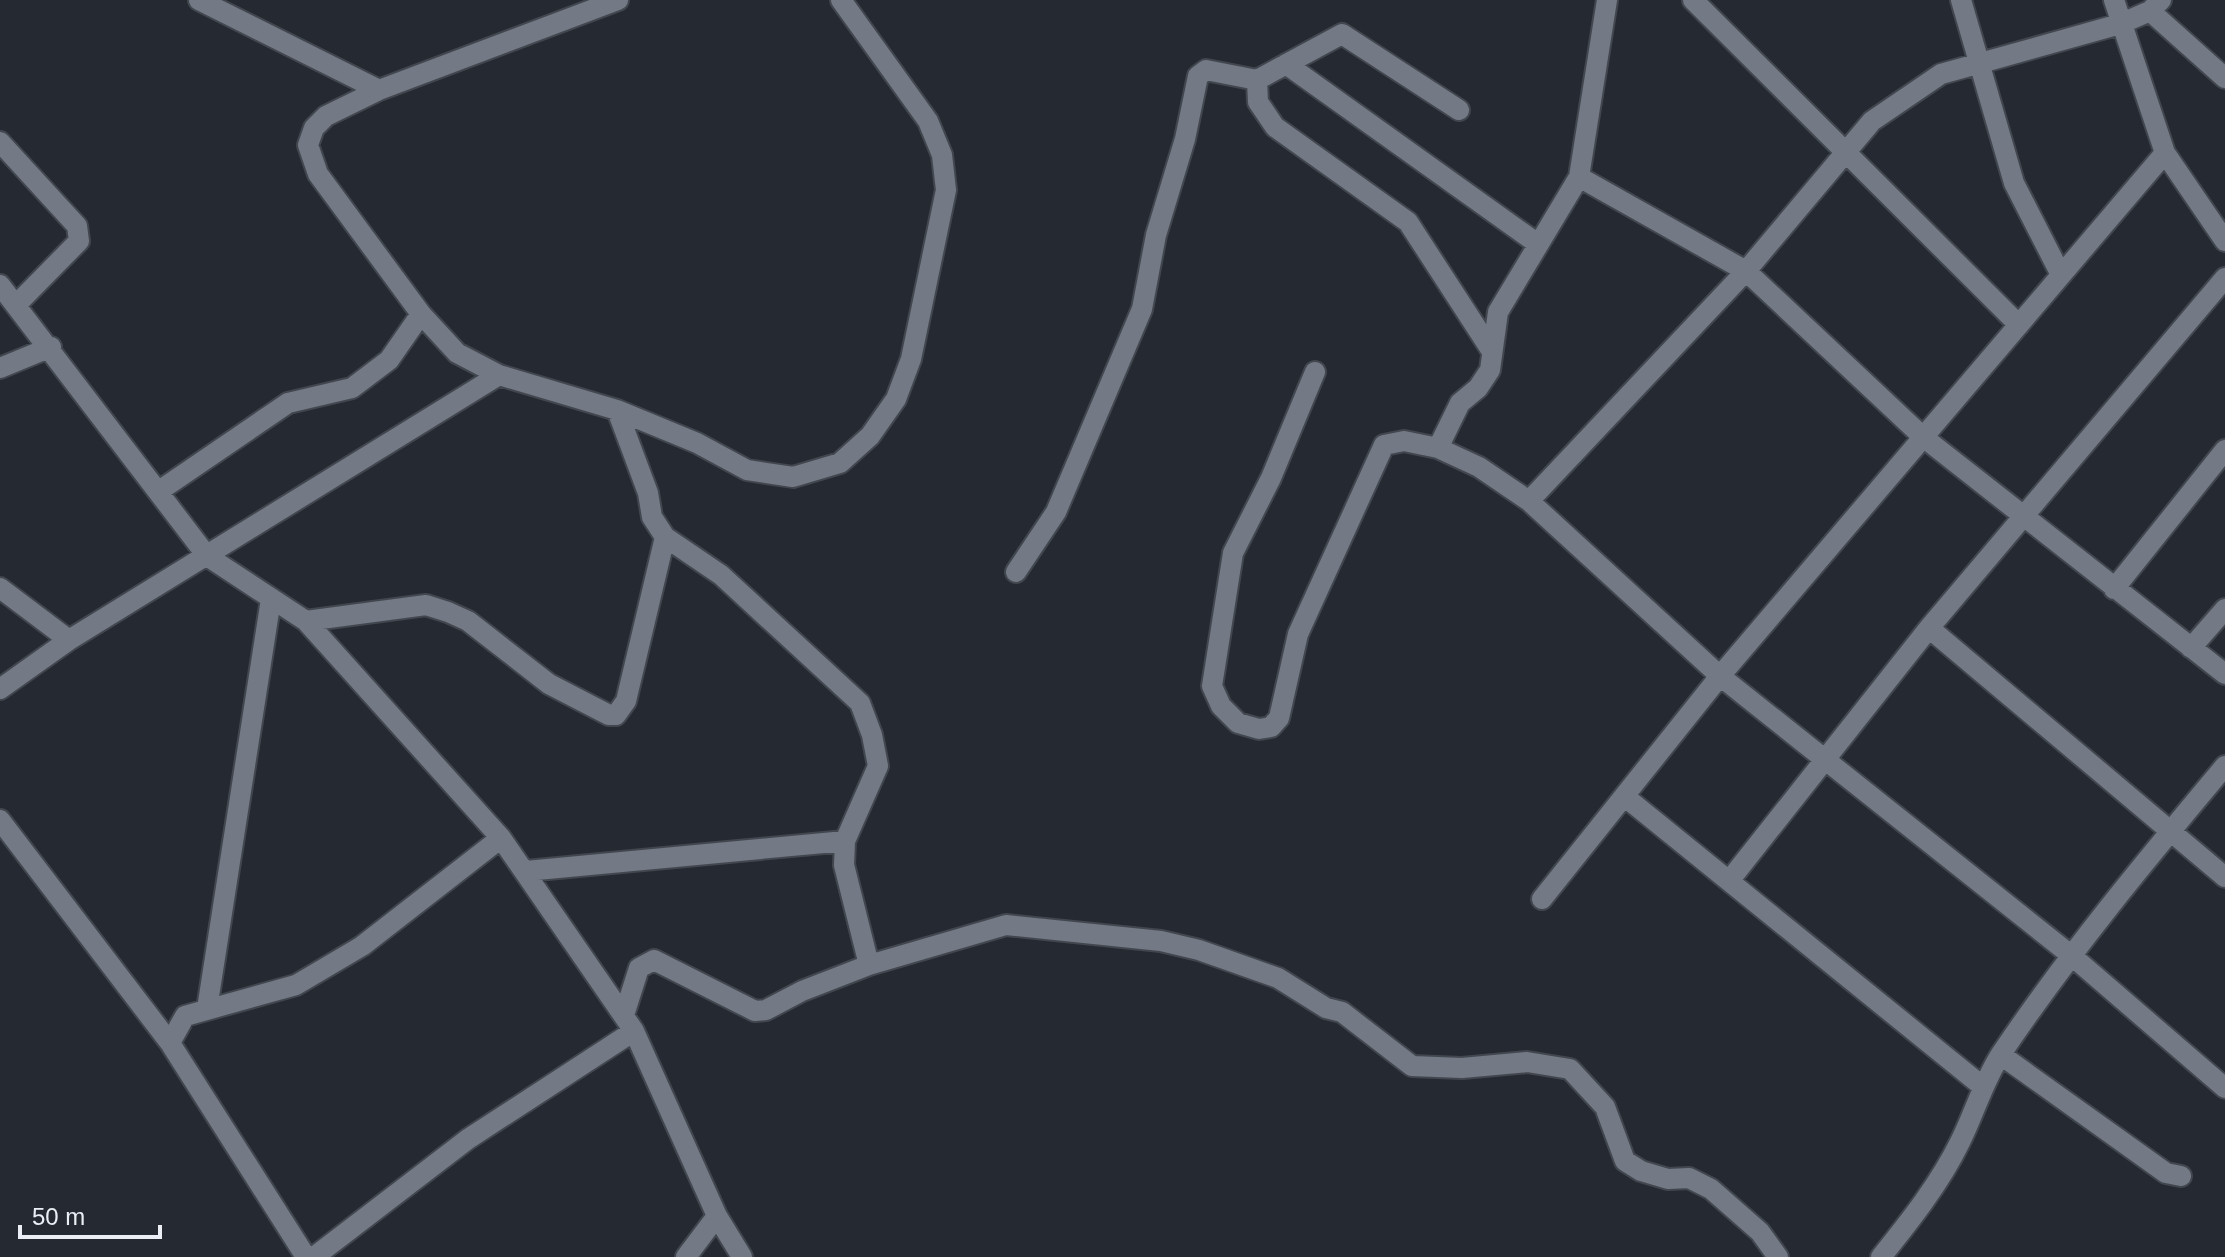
<svg xmlns="http://www.w3.org/2000/svg" width="2225" height="1257" viewBox="0 0 2225 1257" font-family="Helvetica,sans-serif">
	<style>
		.lines { fill: none; stroke-linecap: round; stroke-linejoin: round }
		.street-casing { stroke: #42474f; stroke-width: 24 }
		.street { stroke: #747a85; stroke-width: 20 }
	</style>
	<rect width="100%" height="100%" fill="#242932"/>
	<g class="lines">
		<defs>
			<path id="street" d="M199,0L379,90
				M618,0L379,90L326,116L314,128L308,145L318,174L421,314L457,353L499,375L617,410L697,443L747,470L793,477L840,463L870,436L896,399L911,359L946,190L942,155L928,121L841,0
				M1693,0L2019,325
				M1961,0L2014,183L2061,275
				M2114,0L2165,153L2225,241
				M2150,11L2225,78
				M1286,64L1538,244
				M1257,80L1258,102L1275,127L1408,222L1491,350
				M0,142L77,226L79,241L16,305
				M1579,177L1746,271L1923,437L2225,674
				M0,285L207,556L306,621L501,838L634,1031L717,1216L742,1257
				M0,368L51,347
				M1315,372L1271,478L1233,553L1212,686L1221,706L1238,723L1259,729L1271,727L1279,718L1298,634L1384,445L1404,441L1438,448L1479,467L1529,501L1720,676L2072,956L2225,1088
				M617,410L648,493L652,517L665,537L721,575L860,703L872,735L878,766L845,841L844,865L869,965
				M1438,448L1460,403L1478,388L1490,370L1498,312L1579,177L1607,0
				M159,491L288,403L352,388L389,360L421,314
				M1529,501L1746,271L1872,121L1941,74L2120,24L2150,11L2161,0
				M1016,572L1056,512L1142,309L1156,235L1185,139L1198,76L1206,70L1257,80L1342,34L1459,110
				M0,588L69,640
				M2114,589L2225,450
				M306,621L426,605L448,612L468,621L549,684L609,715H616L626,701L665,537
				M1929,628L2225,877
				M2191,648L2225,609
				M0,689L69,640L499,375
				M1624,796L1982,1086
				M0,820L170,1043L306,1257
				M526,871L845,841
				M1729,881L1929,628L2225,278
				M1542,899L1720,676L2165,153
				M207,1009L271,599
				M624,1015L639,968L654,960L755,1011L766,1010L802,991L869,965L1006,925L1161,941L1199,950L1278,978L1326,1008L1342,1012L1412,1066L1462,1068L1527,1062L1570,1069L1605,1107L1625,1161L1641,1171L1668,1179L1689,1178L1711,1189L1760,1232L1778,1257
				M170,1043L185,1016L296,985L362,946L501,838
				M2001,1055L2166,1173L2181,1176
				M314,1257L468,1139L634,1031
				M686,1257L717,1216
				M1881,1257C1910,1221 1940,1183 1960,1142C1975,1112 1983,1082 2001,1054C2069,953 2147,859 2225,766"/>
		</defs>
		<!-- street casing -->
		<use href="#street" class="street-casing"/>
		<!-- street -->
		<use href="#street" class="street"/>
	</g>
	<!-- scale -->
	<path d="M20 1225v12h140v-12" fill="none" stroke="#ebeff5" stroke-width="4"/>
	<text x="32" y="1225" font-size="24" fill="#ebeff5" stroke="#242932" stroke-width="6" paint-order="stroke">50 m</text>
</svg>
